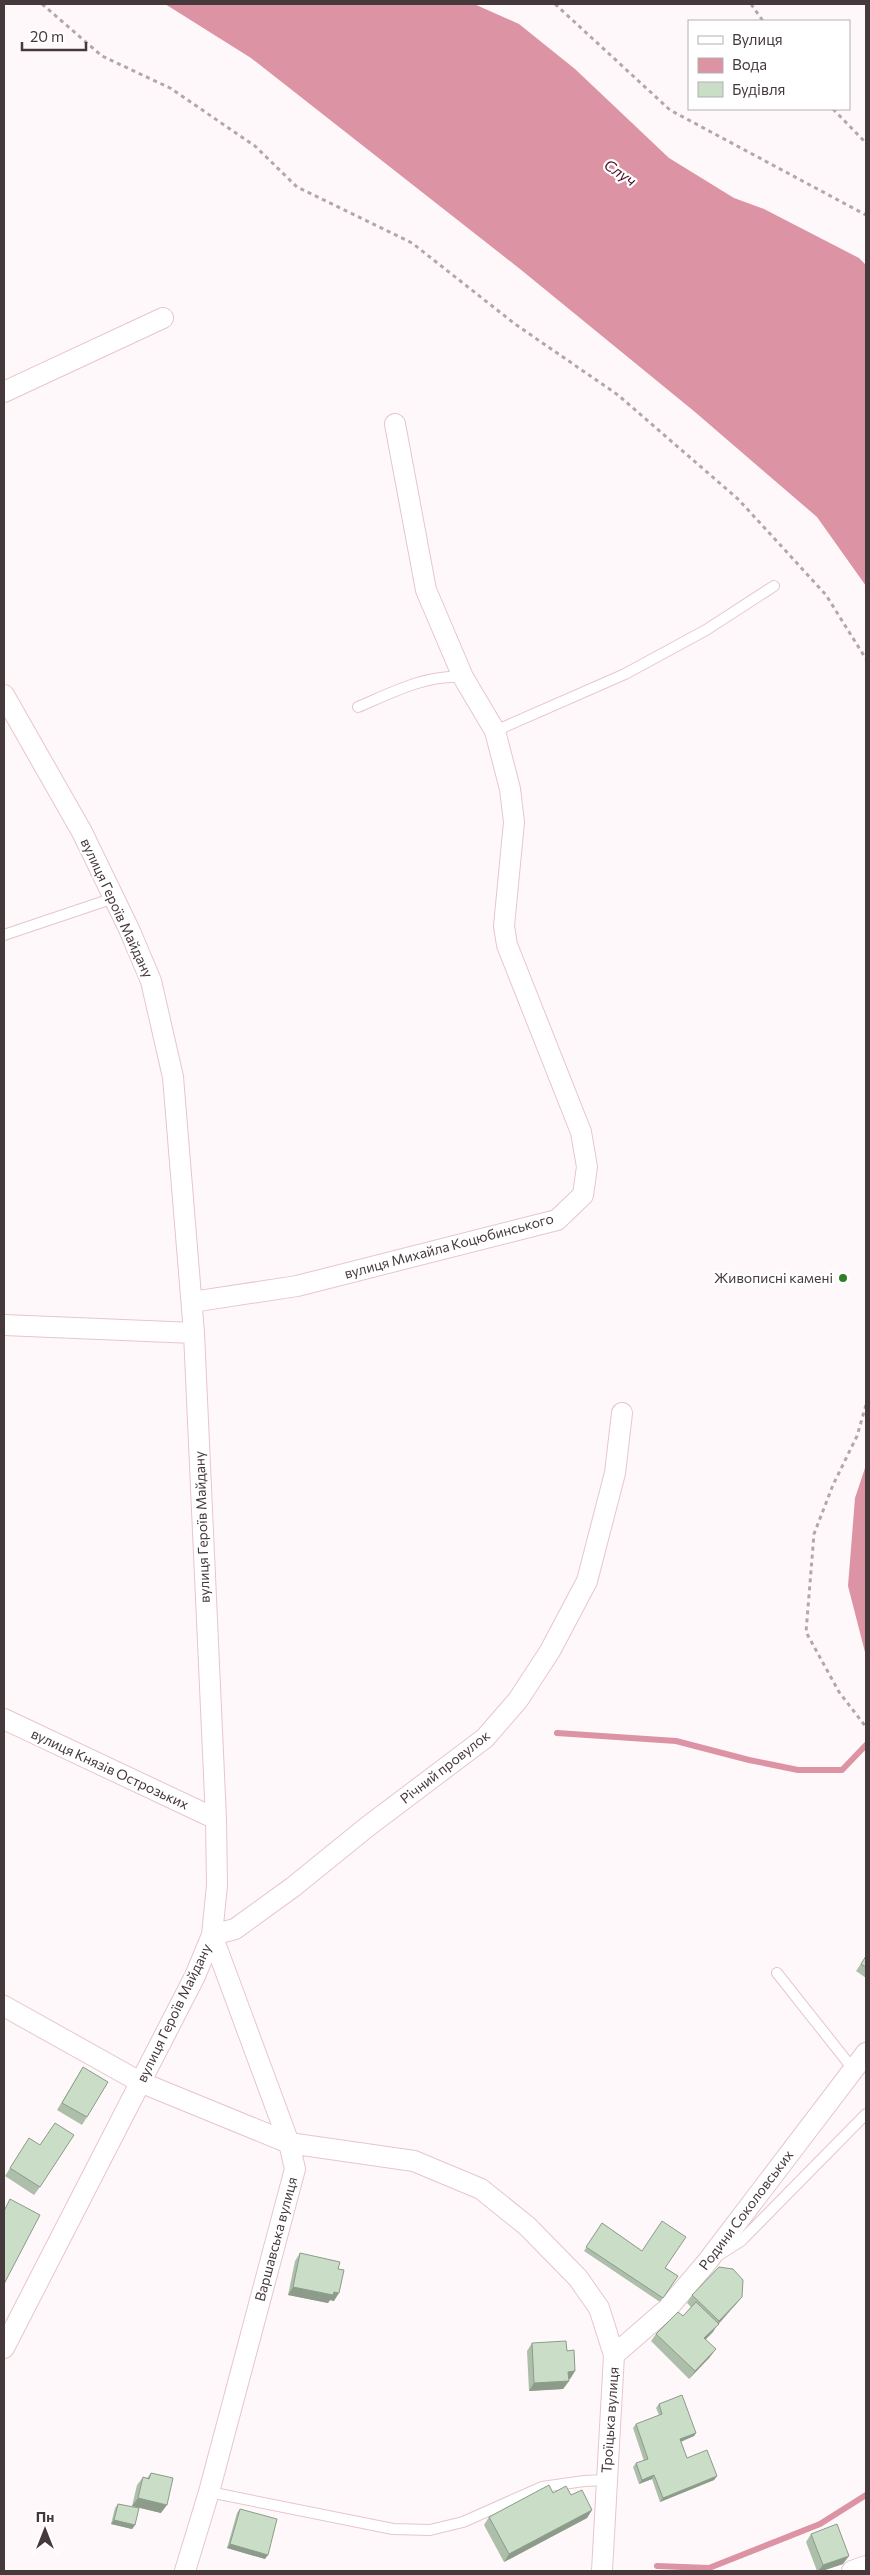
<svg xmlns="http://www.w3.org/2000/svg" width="870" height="2575" viewBox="0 0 870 2575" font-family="Commissioner,sans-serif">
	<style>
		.water { fill: #dc93a4 }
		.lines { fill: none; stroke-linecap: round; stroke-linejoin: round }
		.stream { stroke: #dc93a4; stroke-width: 6 }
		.service-casing { stroke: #e6c6cc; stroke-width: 12 }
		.minor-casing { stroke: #e6c6cc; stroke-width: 22 }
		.path { stroke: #b1a8aa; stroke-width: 3; stroke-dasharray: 4 4; stroke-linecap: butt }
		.service { stroke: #fff; stroke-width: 10 }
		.minor { stroke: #fff; stroke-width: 20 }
		.wall { fill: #adbeab }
		.shaded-wall { fill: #8d9b8b }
		.building { fill: #c9ddc7; stroke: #8d9b8b }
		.poi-dot { fill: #2f7f29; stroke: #fff; stroke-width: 2 }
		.labels { text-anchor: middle; stroke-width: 4.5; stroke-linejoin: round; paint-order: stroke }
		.street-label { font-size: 14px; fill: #45393b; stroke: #fff }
		.poi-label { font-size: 14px; fill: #45393b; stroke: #fff; text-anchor: end }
		.water-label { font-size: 15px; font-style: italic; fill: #4d0c24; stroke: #fff }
	</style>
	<rect width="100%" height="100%" fill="#fff8fa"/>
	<!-- water -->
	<path class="water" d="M165,4H474L519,24L575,69L669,158L734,198L764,209L859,258L866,265V586L817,517L695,412L520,269L251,58Z
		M866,1465V1656L848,1586L855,1498Z"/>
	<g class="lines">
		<!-- stream -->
		<path class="stream" d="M557,1733L676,1741L749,1760L798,1770H842L866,1745
			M657,2566L709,2568L820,2524L866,2495"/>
		<defs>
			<path id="service" d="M358,707C391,693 427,674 463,677
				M495,731L625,674L706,630L774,586
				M4,935L114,898
				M777,1973L853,2069
				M719,2255L741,2241L866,2114
				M209,2492L393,2529L430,2530L463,2522L542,2487L584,2481L606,2480"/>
			<path id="minor" d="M4,392L163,318
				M4,695L82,832L129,929L151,981L173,1077L194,1333L216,1819L217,1885L212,1935L195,1976L4,2348
				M192,1302L297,1286L557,1220L583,1195L587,1167L581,1132L507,945L504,926L514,822L510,789L495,731L463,677L426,590L395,424
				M4,1325L194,1333
				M4,1719L216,1819
				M4,2006L140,2082L289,2143L414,2161L481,2189L527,2226L578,2278L599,2308L614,2355L602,2571
				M614,2355L667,2309L707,2262L866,2053
				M185,2571L209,2492L295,2169L289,2143L212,1935L235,1929L293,1887L367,1827L485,1738L518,1700L550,1651L587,1581L615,1473L622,1413
				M852,2571L866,2566"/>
		</defs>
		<!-- service casing -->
		<use href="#service" class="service-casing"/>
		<!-- minor casing -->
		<use href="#minor" class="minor-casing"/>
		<!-- path -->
		<path class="path" d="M42,4L102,56L170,88L255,146L297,187L412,243L515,324L618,395L738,499L784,549L826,595L866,659
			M555,4L670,110L866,215
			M751,4L763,21
			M833,109L866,143
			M866,1405L857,1436L833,1485L814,1534L806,1632L839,1692L866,1727"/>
		<!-- service -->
		<use href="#service" class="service"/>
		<!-- minor -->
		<use href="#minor" class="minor"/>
	</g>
	<!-- wall -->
	<path class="wall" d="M866,1956V1978L856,1971Z
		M83,2067L87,2117L82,2125L57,2110Z
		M24,2146L40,2187L34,2195L5,2176Z
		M602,2223L642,2251L678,2276L660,2302L584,2251Z
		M300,2253L338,2269L334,2301L330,2300L328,2303L288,2295L295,2261Z
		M692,2295L742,2297L706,2339L710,2357L689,2379L651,2341L656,2334L683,2316L691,2307L687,2303Z
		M532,2343L567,2351L575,2371L570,2379H568L569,2381L563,2389L529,2391L527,2351Z
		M659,2404L696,2433L694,2436L681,2442L687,2458L717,2476L714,2480L660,2502L652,2479L639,2484L633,2467L636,2463L644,2461L633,2428L636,2424L659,2415L656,2408Z
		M151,2473L161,2513L132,2506L137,2485L143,2477L147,2478Z
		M553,2493L571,2495L592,2510L587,2518L504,2562L484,2525L489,2517Z
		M118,2504L135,2525L132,2529L111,2524L115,2508Z
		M240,2509L265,2559L227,2548L237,2513Z
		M811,2534L843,2564L822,2571H817L806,2542Z"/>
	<!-- shaded-wall -->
	<path class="shaded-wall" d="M293,2287L334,2292L339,2293L334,2301L330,2300L328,2303L288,2295Z
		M742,2297L736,2304L718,2324L713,2332L699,2346L704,2338L715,2328L719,2321Z
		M716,2349L710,2357L689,2379L695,2371Z
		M575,2371L570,2379H563L568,2372Z
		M569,2381L563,2389L529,2391L534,2383Z
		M696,2433L694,2436L677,2443L680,2439Z
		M654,2475L652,2479L639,2484L642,2480Z
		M717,2476L714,2480L660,2502L663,2498Z
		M138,2498L167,2505L161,2513L132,2506Z
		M592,2510L587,2518L504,2562L509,2554Z
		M114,2520L135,2525L132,2529L111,2524Z
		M230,2544L268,2555L265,2559L227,2548Z
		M849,2556L843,2564L822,2571H818L823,2565Z"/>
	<!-- building -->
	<path class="building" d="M866,1956V1967L861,1964Z
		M83,2067L108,2082L87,2117L62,2103Z
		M55,2123L74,2135L40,2187L10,2168L29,2138L40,2145Z
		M10,2199L40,2215L4,2284V2211Z
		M662,2221L686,2237L665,2268L678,2276L663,2298L586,2247L602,2223L642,2251Z
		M300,2253L340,2262L338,2269L344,2270L339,2293L334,2292L333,2295L293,2287Z
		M719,2267L733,2269L743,2280L742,2297L719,2321L692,2295Z
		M696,2302L719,2324L704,2338L716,2349L695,2371L656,2334L678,2312L683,2316Z
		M566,2341L567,2351L574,2350L575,2371L568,2372L569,2381L534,2383L532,2343Z
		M682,2395L696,2433L680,2439L687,2458L707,2450L717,2476L663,2498L654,2475L642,2480L636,2463L648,2459L636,2424L662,2414L659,2404Z
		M151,2473L173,2478L167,2505L138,2498L143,2477L149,2479Z
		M549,2485L553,2493L566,2486L571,2495L582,2490L592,2510L509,2554L489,2517Z
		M118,2504L139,2508L135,2525L114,2520Z
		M240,2509L277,2519L268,2555L230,2544Z
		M837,2524L849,2556L823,2565L811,2534Z"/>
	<!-- markers -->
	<circle class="poi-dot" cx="843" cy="1278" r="5"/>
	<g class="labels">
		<!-- street labels -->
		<g class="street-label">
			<text transform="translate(117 908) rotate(65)" y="5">вулиця Героїв Майдану</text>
			<text transform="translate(449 1246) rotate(-15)" y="5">вулиця Михайла Коцюбинського</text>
			<text transform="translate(202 1527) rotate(-92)" y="5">вулиця Героїв Майдану</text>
			<text transform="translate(445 1767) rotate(-38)" y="5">Річний провулок</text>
			<text transform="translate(110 1769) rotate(25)" y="5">вулиця Князів Острозьких</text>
			<text transform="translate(174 2013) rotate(-64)" y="5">вулиця Героїв Майдану</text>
			<text transform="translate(746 2210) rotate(-53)" y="5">Родини Соколовських</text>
			<text transform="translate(276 2239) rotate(-75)" y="5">Варшавська вулиця</text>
			<text transform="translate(610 2420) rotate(-86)" y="5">Троїцька вулиця</text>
		</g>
		<!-- poi labels -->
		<g class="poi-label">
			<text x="833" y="1283">Живописні камені</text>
		</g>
		<!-- water labels -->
		<g class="water-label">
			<text transform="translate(620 173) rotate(34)" y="5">Случ</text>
		</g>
	</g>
	<!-- border -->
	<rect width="870" height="2575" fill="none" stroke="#45393b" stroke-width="10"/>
	<!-- legend -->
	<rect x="688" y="20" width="162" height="90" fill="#ffffff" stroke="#b5b0b1"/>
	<rect x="698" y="36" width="25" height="8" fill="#ffffff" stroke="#b5b0b1"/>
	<text x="732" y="45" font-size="15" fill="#45393b">Вулиця</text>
	<rect x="698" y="58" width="25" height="15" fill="#dc93a4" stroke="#b5b0b1"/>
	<text x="732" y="70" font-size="15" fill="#45393b">Вода</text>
	<rect x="698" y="82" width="25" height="15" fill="#c9ddc7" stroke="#b5b0b1"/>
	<text x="732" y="95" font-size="15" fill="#45393b">Будівля</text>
	<!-- north arrow -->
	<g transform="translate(45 2530)" stroke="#ffffff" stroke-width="4" paint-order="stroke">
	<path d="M0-4L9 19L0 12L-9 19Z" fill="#45393b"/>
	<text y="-8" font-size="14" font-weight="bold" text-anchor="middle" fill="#45393b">Пн</text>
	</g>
	<!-- scale -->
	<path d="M22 42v8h64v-8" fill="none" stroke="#45393b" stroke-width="2.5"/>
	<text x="30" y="42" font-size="15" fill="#45393b" stroke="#ffffff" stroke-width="4" paint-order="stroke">20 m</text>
</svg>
